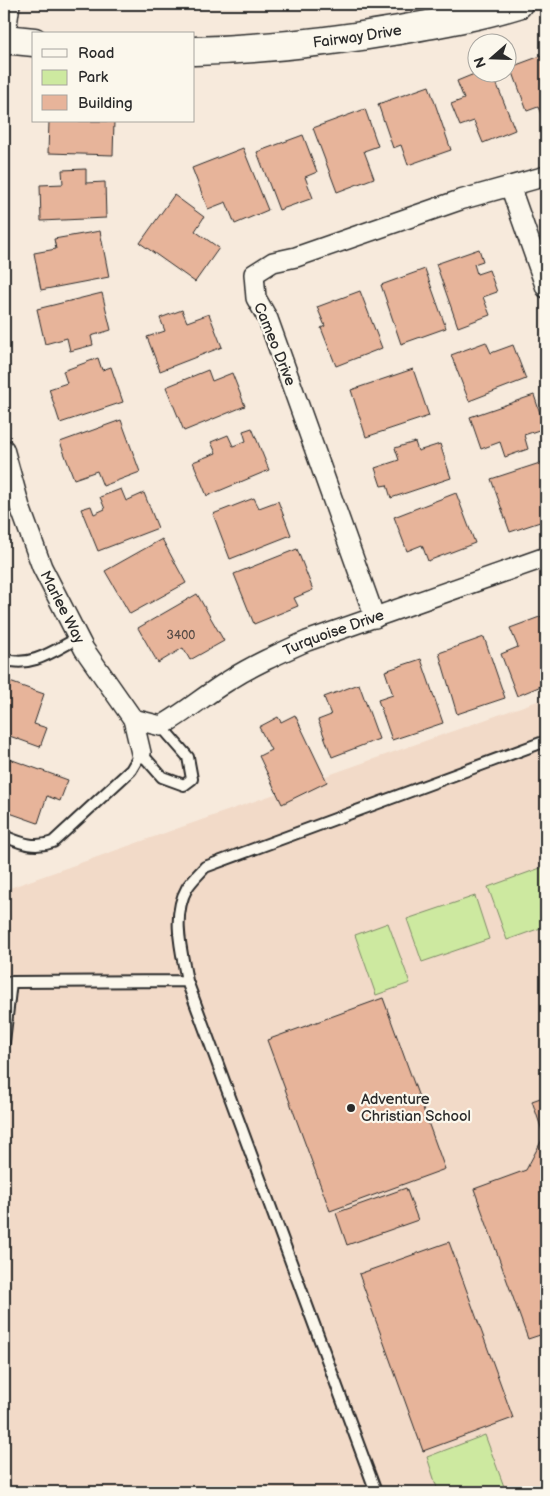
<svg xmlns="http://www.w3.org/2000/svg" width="550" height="1496" viewBox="0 0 550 1496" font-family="'Balsamiq Sans',sans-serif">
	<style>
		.built { fill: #f2dac8 }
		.green { fill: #cde9a0; stroke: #7c8a66 }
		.building { fill: #e7b49a; stroke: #2b2b2b }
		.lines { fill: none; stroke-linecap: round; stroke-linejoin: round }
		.lane-casing { stroke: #2b2b2b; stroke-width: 14 }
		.street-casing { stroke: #2b2b2b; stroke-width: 22 }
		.secondary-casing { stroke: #2b2b2b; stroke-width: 31 }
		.lane { stroke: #fbf7ec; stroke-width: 10 }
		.street { stroke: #fbf7ec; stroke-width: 19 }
		.secondary { stroke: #fbf7ec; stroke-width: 28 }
		.poi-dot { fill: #2b2b2b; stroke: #fbf7ec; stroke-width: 2 }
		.labels { text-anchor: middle; stroke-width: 4.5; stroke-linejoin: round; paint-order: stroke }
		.number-label { font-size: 12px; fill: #5a4d47 }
		.street-label { font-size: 15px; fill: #2b2b2b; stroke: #fbf7ec }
		.poi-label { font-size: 15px; fill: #2b2b2b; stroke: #fbf7ec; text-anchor: start }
	</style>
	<rect width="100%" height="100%" fill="#f7eadc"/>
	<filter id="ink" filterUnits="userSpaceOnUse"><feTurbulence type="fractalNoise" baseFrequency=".02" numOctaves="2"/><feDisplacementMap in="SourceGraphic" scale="10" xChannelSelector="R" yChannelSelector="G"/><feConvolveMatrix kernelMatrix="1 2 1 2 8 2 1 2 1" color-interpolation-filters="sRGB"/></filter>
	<g filter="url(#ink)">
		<!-- built -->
		<path class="built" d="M546,698V1492H4V890Z"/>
		<!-- green -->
		<path class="green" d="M546,866V926L507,940L488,887Z
			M475,896L489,939L422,962L407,919Z
			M388,923L410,983L376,995L355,935Z
			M485,1435L506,1492H430L437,1488L427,1457Z"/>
		<!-- building -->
		<path class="building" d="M546,54V126L538,107L527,111L511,67Z
			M479,72H492L515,130L483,143L474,121L460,126L451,104L464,99L457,81Z
			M429,86L451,150L408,165L401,145L393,148L378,104Z
			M365,109L378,146L364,151L374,178L337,192L313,128Z
			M49,121H114L113,155L48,153Z
			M303,135L317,172L305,177L313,198L279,210L257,152Z
			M243,148L268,210L235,224L226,202L208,209L192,168Z
			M86,169V183L105,182L106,218L41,221L40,185L63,184L62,170Z
			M174,195L204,217L195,231L219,248L195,282L140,243Z
			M100,231L109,277L41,290L34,253L56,249L54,239Z
			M479,249L483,261L474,264L477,274L489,270L497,292L483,297L490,315L458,327L436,264Z
			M425,269L446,328L401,344L381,285Z
			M360,291L382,348L336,366L321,328L325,326L317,307Z
			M102,293L111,330L91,336L93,345L70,351L67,338L45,344L37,309Z
			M182,310L187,322L209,314L222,347L160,371L147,337L165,331L160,318Z
			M486,342L491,353L513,345L526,379L469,401L451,355Z
			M98,358L102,370L111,367L123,402L60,423L49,389L67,383L63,371Z
			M413,369L429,416L366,437L351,390Z
			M208,370L212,381L232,373L245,406L184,431L166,387Z
			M534,395L545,428L524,435L528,449L505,457L500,442L481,449L470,417Z
			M121,420L140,472L103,486L97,471L74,479L60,442Z
			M252,428L269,470L207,496L193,462L216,453L211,442L228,435L233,446L246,441L243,431Z
			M415,442L418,451L440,444L451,478L391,498L387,485L381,486L375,468L399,460L395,448Z
			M546,461V504L542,505L546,520L510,532L491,479Z
			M121,489L126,501L144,493L158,528L98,551L81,509L91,506L94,514L105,509L100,497Z
			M456,493L475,543L428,561L422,545L407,551L394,517Z
			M254,498L259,508L278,501L291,535L230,559L213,514Z
			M162,539L186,583L130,614L105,571Z
			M297,549L313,590L294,598L298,606L254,624L234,574Z
			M197,594L224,641L190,660L183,648L158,663L138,628Z
			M545,615L546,684L517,696L501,654L518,647L510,628Z
			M484,637L505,698L457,714L439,653Z
			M421,659L443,723L392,740L378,700L393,695L385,671Z
			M4,680L44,694L34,724L47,728L40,747L4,734Z
			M359,684L379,739L332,757L318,720L331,715L324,697Z
			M295,715L327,782L282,804L259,756L271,750L259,727L278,717L281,722Z
			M4,757L68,780L60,801L47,796L38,823L4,811Z
			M383,998L445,1169L330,1211L267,1040Z
			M546,1096V1333L528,1339L474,1189L526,1170L544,1136L532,1101Z
			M406,1188L418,1220L347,1245L336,1213Z
			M449,1242L513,1418L423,1451L359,1274Z"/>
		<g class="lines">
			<defs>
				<path id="lane" d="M4,659C30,669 55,650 78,638
					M4,836C21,843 34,849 53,842L131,770L141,753L162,777L184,785L192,779L188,757L161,726
					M4,1042L11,982L187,981
					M376,1492L187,981C182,953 171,916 187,888C191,881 199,874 205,867L546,741"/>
				<g id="street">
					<path d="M4,47L10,4"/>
					<path d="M510,186L546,288"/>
					<path id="s1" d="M4,449L20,507L42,567L84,649L133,719L141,753"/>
					<path d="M375,618L268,319L256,298L254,274L273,262L296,257L460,200L546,176"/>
					<path id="s2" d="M133,719L161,726C185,713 205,695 228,681C253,665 280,653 307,641L546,557"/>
				</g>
				<g id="secondary">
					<path d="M4,39L34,42"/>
					<path id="s3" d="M194,51C263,49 330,42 399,30C439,23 479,16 518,4"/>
				</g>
			</defs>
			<!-- lane casing -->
			<use href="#lane" class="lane-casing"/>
			<!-- street casing -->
			<use href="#street" class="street-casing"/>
			<!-- secondary casing -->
			<use href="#secondary" class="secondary-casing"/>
			<!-- lane -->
			<use href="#lane" class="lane"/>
			<!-- street -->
			<use href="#street" class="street"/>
			<!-- secondary -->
			<use href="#secondary" class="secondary"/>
		</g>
	</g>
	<!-- markers -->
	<circle class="poi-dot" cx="351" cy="1108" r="5"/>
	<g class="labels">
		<!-- number labels -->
		<g class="number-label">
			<text x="181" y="639">3400</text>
		</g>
		<!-- street labels -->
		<g class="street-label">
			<text dy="5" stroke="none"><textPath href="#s3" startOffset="164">Fairway Drive</textPath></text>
			<text transform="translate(275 344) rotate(68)" y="5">Cameo Drive</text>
			<text dy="5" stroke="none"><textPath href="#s1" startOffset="169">Marlee Way</textPath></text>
			<text dy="5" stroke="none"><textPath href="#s2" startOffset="226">Turquoise Drive</textPath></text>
		</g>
		<!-- poi labels -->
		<g class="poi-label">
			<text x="361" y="1104">Adventure<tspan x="361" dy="17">Christian School</tspan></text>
		</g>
	</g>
	<!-- margin -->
	<rect width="550" height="1496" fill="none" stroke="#fbf7ec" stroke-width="20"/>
	<rect x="10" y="10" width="530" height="1476" fill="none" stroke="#2b2b2b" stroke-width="2" filter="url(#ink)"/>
	<!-- legend -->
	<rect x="32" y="32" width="162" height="90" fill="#fbf7ec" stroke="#a8a59f"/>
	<rect x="42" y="49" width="25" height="8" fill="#fbf7ec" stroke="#a8a59f"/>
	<text x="78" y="58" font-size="15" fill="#2b2b2b">Road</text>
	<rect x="42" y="70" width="25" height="15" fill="#cde9a0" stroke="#a8a59f"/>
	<text x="78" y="82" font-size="15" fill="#2b2b2b">Park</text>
	<rect x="42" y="95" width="25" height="15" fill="#e7b49a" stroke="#a8a59f"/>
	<text x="78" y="108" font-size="15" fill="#2b2b2b">Building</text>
	<!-- north arrow -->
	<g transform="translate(492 58) rotate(250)"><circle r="24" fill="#fbf7ec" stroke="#a8a59f"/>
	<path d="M0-4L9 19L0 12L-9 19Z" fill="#2b2b2b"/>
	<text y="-8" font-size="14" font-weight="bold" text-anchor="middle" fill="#2b2b2b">N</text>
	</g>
</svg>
